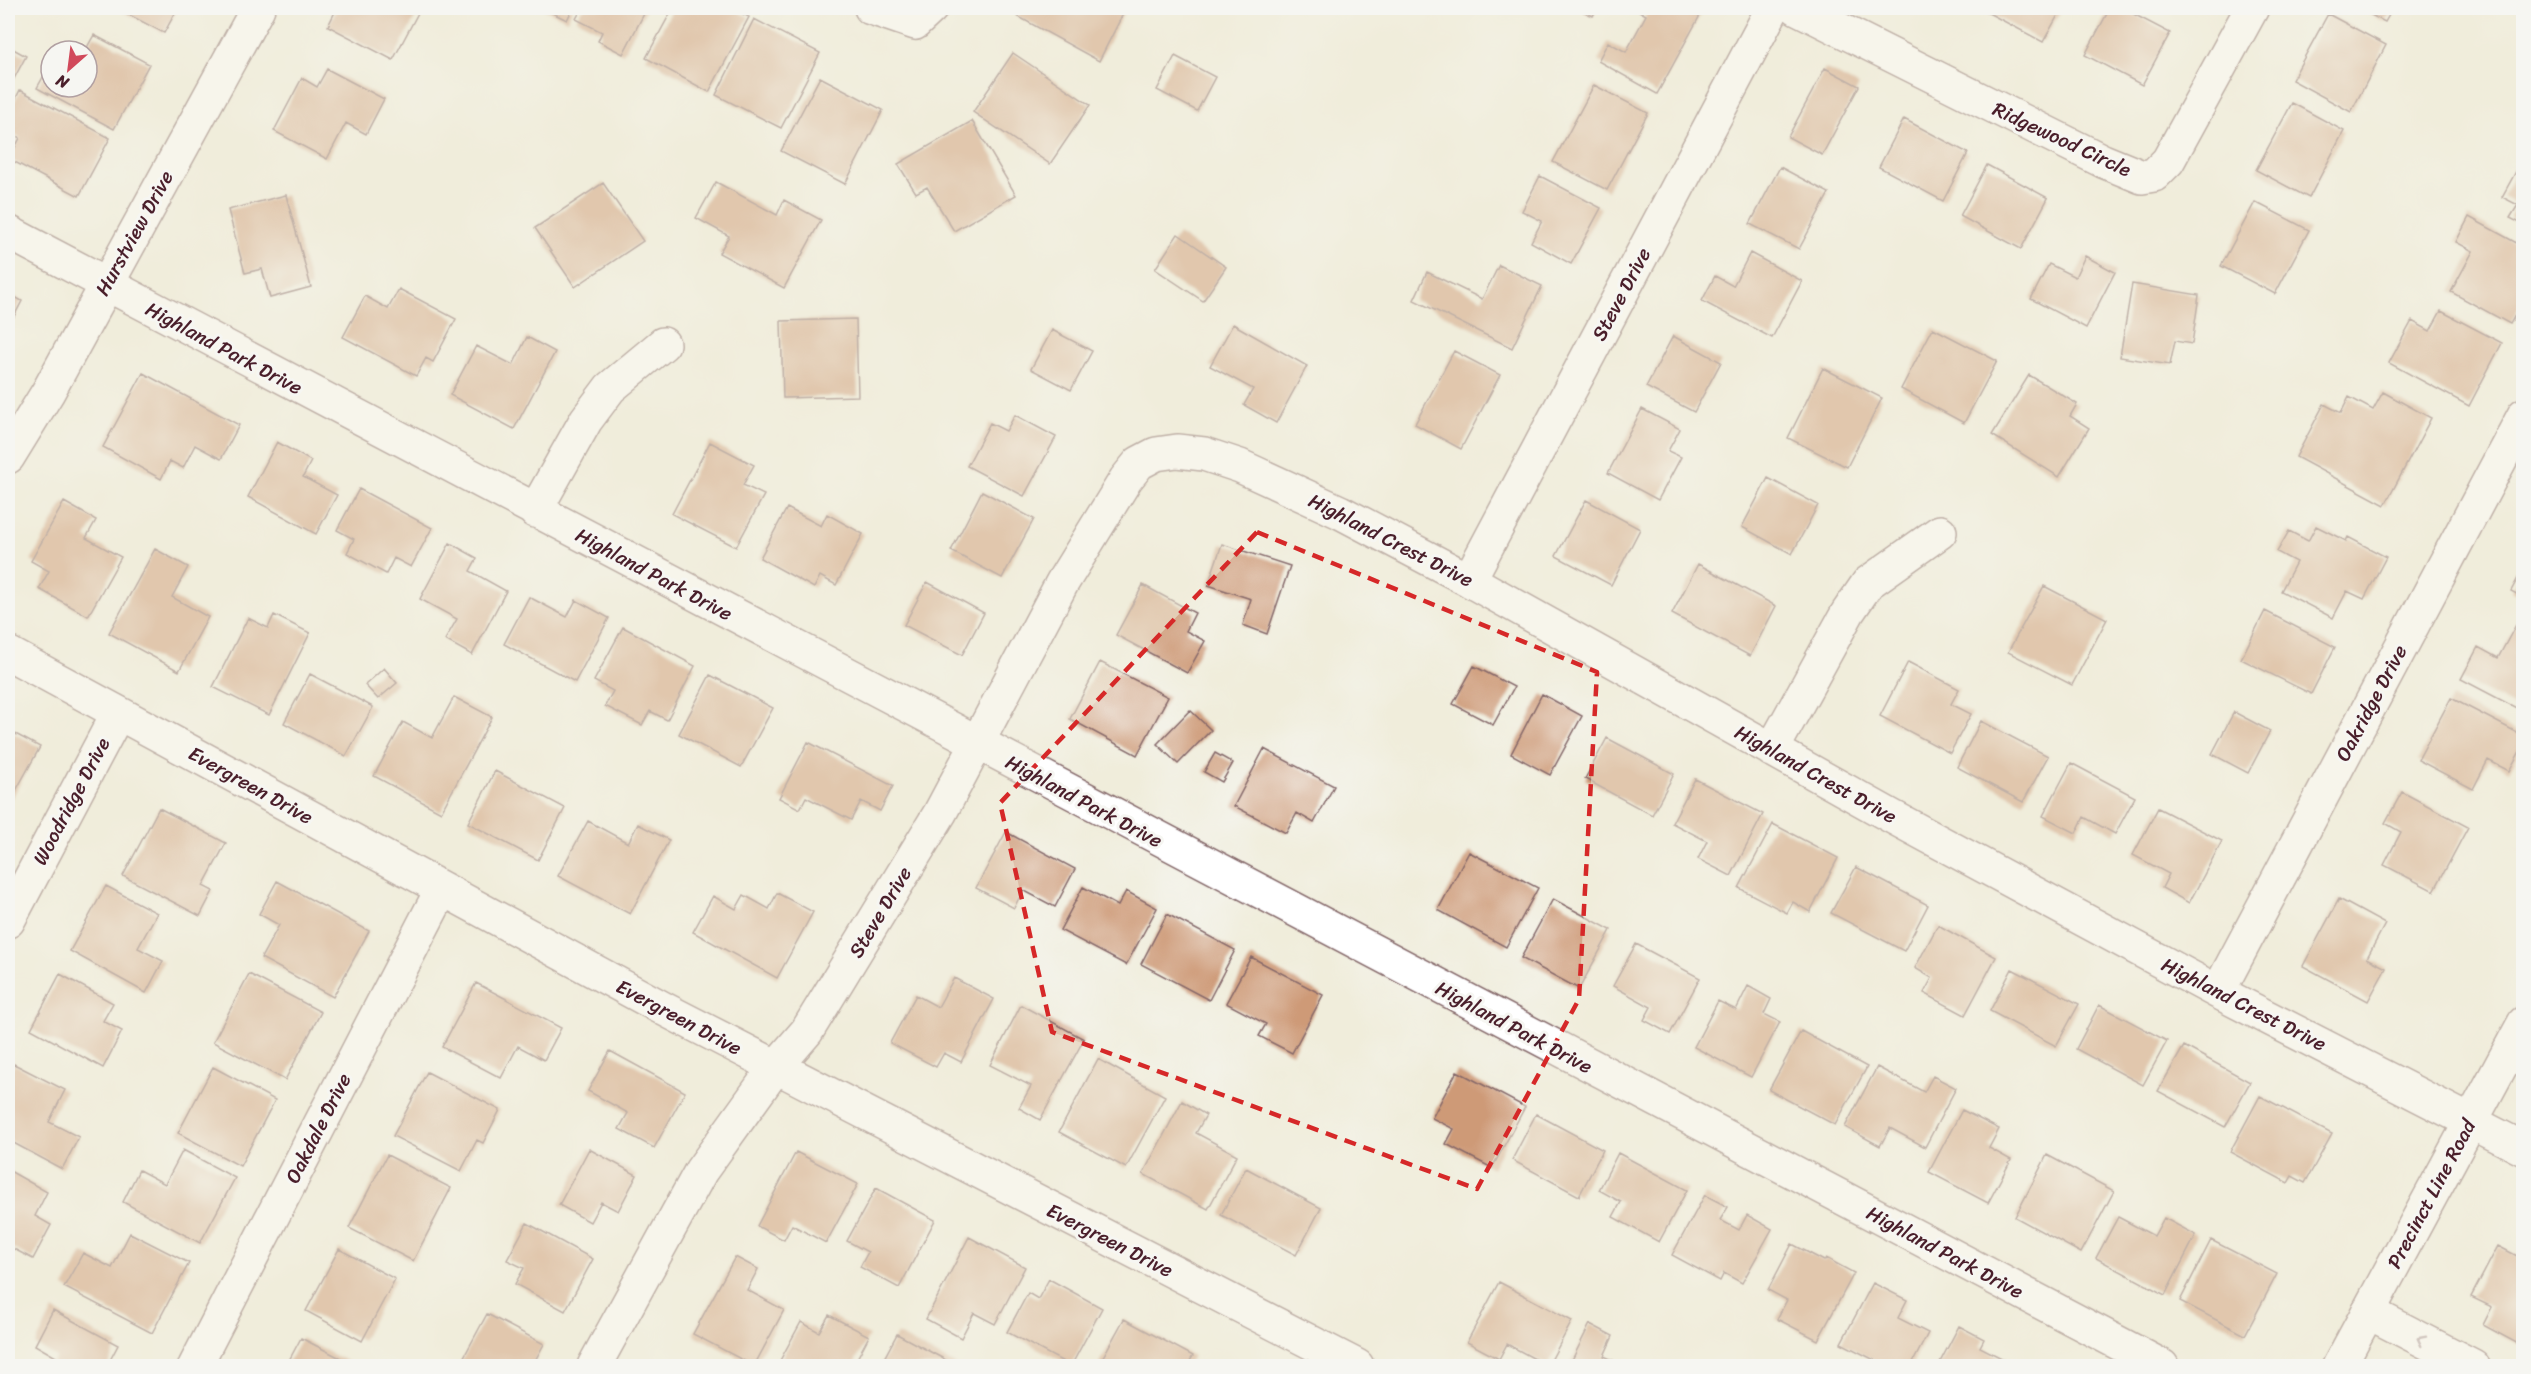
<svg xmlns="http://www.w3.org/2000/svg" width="2531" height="1374" viewBox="0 0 2531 1374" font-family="Sriracha,sans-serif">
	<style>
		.building { fill: #ce9a77 }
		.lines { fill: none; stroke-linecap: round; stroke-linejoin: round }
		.minor-casing { stroke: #846769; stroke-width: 36 }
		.major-casing { stroke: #846769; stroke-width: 36 }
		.minor { stroke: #fff; stroke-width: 33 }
		.major { stroke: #fff; stroke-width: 33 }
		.oneway { stroke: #ae9aa0 }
		.marked { fill: none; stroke: #d62828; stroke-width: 4.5; stroke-dasharray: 12 8; stroke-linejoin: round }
		.labels { text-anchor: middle; stroke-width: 6; stroke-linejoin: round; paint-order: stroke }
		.street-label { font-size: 20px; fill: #4a1f2b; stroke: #f6f6f2 }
	</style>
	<rect width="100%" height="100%" fill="#f6f6f2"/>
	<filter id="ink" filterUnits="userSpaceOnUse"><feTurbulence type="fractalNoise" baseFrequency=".0167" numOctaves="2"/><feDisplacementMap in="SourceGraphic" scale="12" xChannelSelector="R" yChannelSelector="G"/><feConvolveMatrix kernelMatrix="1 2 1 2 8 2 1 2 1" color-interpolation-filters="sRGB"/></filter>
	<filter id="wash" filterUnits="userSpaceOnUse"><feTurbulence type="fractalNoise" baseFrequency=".008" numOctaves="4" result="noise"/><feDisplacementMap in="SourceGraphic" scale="24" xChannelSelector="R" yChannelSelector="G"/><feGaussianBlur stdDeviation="1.35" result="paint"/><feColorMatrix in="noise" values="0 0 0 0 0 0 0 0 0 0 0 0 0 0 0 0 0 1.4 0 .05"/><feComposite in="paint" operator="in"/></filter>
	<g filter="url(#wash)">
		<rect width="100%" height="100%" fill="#f0eddb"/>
		<g id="blocks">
			<!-- building -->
			<path class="building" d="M116,8H178L164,33Z
				M337,8H411L419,11L393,60L328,26Z
				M542,8H573L567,20Z
				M582,8H647L623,54L598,41L602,32L576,19Z
				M673,8H731L749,17L709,92L646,58Z
				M1022,8H1126L1099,61L1017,16Z
				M1576,8H1597L1593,16Z
				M1634,8H1704L1657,94L1598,61L1608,42L1626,52L1646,15Z
				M1979,8H2062L2043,42Z
				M2110,8H2122L2170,33L2142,85L2085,55Z
				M2357,8H2393L2385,22Z
				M2328,14L2386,45L2351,112L2292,80Z
				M754,19L820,53L781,128L716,95Z
				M94,35L149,64L114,129L37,88L51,63V87H87V51H85Z
				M8,46L26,56L8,90Z
				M1013,53L1090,105L1050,164L973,112Z
				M1175,56L1215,77L1197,111L1157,90Z
				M1825,68L1859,86L1822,155L1788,137Z
				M327,69L384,99L366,134L346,123L327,159L274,131L302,78L317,87Z
				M820,77L883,110L845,184L781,151Z
				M1594,85L1648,113L1607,190L1553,162Z
				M20,90L110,138L79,196L9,159L20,138L8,131V114Z
				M2292,103L2344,131L2309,198L2256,170Z
				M1904,119L1968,153L1943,201L1879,167Z
				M972,121L1016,195L954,231L927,187L916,193L898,164Z
				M1987,165L2048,198L2021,249L1960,216Z
				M2519,166L2524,169V225L2510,218L2518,205L2502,197Z
				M1780,167L1829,193L1799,249L1750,224Z
				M1540,176L1601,208L1571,264L1531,242L1542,221L1522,211Z
				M716,182L777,215L784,200L821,220L784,288L719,253L729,236L696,218Z
				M603,183L643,241L575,287L535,228Z
				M286,195L311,287L270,298L262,269L245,273L228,210Z
				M2255,202L2309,230L2275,294L2221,266Z
				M2469,217L2524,247V299L2510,324L2451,292L2473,251L2456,242Z
				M1178,234L1226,267L1203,301L1155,269Z
				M1750,253L1802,281L1772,338L1702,301L1715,276L1733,286Z
				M2085,256L2115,272L2086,328L2031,299L2049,264L2075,277Z
				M1499,265L1542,286L1512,348L1414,300L1427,272L1482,299Z
				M2132,284L2199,295L2192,344L2175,341L2170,365L2120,357Z
				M399,289L456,319L433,362L426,358L416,376L343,337L365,296L388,309Z
				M8,293L22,301L8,328Z
				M2441,311L2502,343L2469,406L2389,363L2412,321L2430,331Z
				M856,319L858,396L783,398L781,321Z
				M1233,324L1307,366L1276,423L1244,405L1253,389L1210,366Z
				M1933,328L1997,361L1964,423L1901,389Z
				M1052,330L1092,351L1071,390L1031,369Z
				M1673,336L1721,362L1694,412L1646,387Z
				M527,337L555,352L514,429L450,395L476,346L513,365Z
				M1454,351L1500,375L1461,449L1415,424Z
				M1823,368L1882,398L1847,467L1788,438Z
				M143,373L239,425L221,459L195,445L183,468L170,461L161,479L103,447Z
				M2029,375L2077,404L2070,416L2089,428L2059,477L1992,435Z
				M2383,392L2431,418L2385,505L2296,457L2324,404L2341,413L2349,397L2373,410Z
				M1642,409L1680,429L1668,451L1681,457L1658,500L1608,473Z
				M1015,415L1056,437L1024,496L967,466L990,423L1006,431Z
				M277,442L311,461L303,477L337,495L316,534L248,497Z
				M710,442L754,465L743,485L764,495L736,547L672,514Z
				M1768,478L1818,505L1792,554L1742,527Z
				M359,489L432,528L411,567L394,558L386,574L347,553L354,539L337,530Z
				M982,491L1034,519L1002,578L951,551Z
				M1586,500L1640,529L1611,585L1556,556Z
				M64,502L96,520L86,538L121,557L88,616L39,589L49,571L31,561Z
				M787,508L821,526L827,514L863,534L836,585L820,576L814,588L760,558Z
				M2316,526L2346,541L2348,537L2386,557L2364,599L2347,591L2333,618L2281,591L2296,562L2277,552L2289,531L2308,541Z
				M450,543L477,558L470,571L506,591L472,655L445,640L457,619L420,599Z
				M1222,544L1290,566L1267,634L1243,625L1251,599L1208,585Z
				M155,549L188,567L172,597L208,617L179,671L109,633Z
				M1698,564L1776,606L1750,656L1672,614Z
				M2524,567V598L2511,591Z
				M927,582L984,613L962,655L904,625Z
				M1143,585L1195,613L1186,631L1205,641L1187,673L1116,635Z
				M2044,586L2107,619L2072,685L2008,652Z
				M529,597L567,617L576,600L609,618L575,682L504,644Z
				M2265,611L2335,647L2311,694L2241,659Z
				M274,615L310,633L269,715L213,687L248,618L268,628Z
				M2517,623L2524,627V712L2461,679L2478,647L2498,658Z
				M623,627L695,666L667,720L650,711L642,725L605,706L613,691L594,681Z
				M1100,662L1168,697L1137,755L1070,719Z
				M1908,662L1959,689L1951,704L1971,714L1950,753L1880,716Z
				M1474,666L1514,687L1493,725L1453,704Z
				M384,668L397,683L378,699L365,685Z
				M310,674L373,707L346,756L284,723Z
				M710,675L773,708L741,767L679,734Z
				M1542,694L1582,716L1550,775L1511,754Z
				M454,697L492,717L441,812L374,776L403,722L432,738Z
				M2451,698L2524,736V744L2509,771L2488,760L2473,789L2418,760Z
				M1190,710L1211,730L1178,764L1157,744Z
				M2234,712L2270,731L2248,773L2212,754Z
				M1981,721L2048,756L2023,802L1957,767Z
				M8,730L40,747L8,805Z
				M1607,738L1674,774L1652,815L1585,779Z
				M808,742L893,786L880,811L861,801L851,820L806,797L800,809L779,798Z
				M1264,749L1334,786L1314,823L1297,813L1286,833L1234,806Z
				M1215,753L1233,763L1222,782L1204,772Z
				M2071,763L2135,797L2115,834L2084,817L2076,833L2043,816Z
				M495,771L565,808L538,860L468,823Z
				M1695,779L1763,814L1731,876L1698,859L1707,841L1672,823Z
				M2402,792L2468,827L2434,891L2384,865L2401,832L2385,823Z
				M159,808L226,843L203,886L213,891L200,916L123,876Z
				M2158,808L2222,841L2189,903L2162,888L2169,874L2133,855Z
				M588,821L628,843L638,824L669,840L630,914L558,876Z
				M1773,824L1838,858L1810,912L1793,902L1787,913L1739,888Z
				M1006,832L1075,869L1055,907L1023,890L1014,908L976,888Z
				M1469,852L1538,888L1506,947L1438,910Z
				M1856,867L1928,905L1904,951L1831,913Z
				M277,881L369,931L333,997L261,958L279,925L259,914Z
				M106,886L157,913L138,948L163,961L146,993L70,951Z
				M1083,887L1118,906L1126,891L1157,908L1126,965L1060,930Z
				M777,893L813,912L777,978L693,932L713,896L736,909L744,895L769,909Z
				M1553,899L1611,930L1579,989L1521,958Z
				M2339,899L2385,924L2367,958L2386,968L2368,1001L2303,966Z
				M1167,914L1235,950L1209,1000L1141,964Z
				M1938,925L1996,957L1965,1015L1924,993L1932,978L1915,968Z
				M1636,944L1700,978L1670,1034L1644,1020L1651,1007L1613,986Z
				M1251,957L1323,995L1292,1053L1259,1036L1266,1024L1226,1003Z
				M2012,969L2079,1004L2056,1046L1990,1011Z
				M60,974L113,1003L103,1021L122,1031L103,1068L31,1029Z
				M249,974L321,1012L285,1080L213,1042Z
				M954,978L994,999L961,1062L944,1053L936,1067L890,1043L916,995L938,1007Z
				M476,983L561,1028L544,1060L518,1046L501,1078L442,1047Z
				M1748,986L1771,999L1764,1014L1780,1022L1751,1077L1694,1047L1718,1001L1736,1010Z
				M1021,1005L1084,1039L1040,1120L1019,1108L1031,1086L990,1065Z
				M2099,1005L2167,1041L2143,1085L2076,1049Z
				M1801,1031L1867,1067L1835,1125L1769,1090Z
				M2184,1046L2250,1082L2225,1127L2158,1091Z
				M610,1051L685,1092L654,1148L619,1129L628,1113L588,1091Z
				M1098,1059L1165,1096L1126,1168L1059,1132Z
				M14,1064L65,1090L49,1122L79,1137L62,1169L8,1140V1077Z
				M213,1067L275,1100L240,1166L178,1133Z
				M1877,1067L1924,1092L1933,1076L1956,1088L1925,1147L1890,1128L1880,1146L1845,1127Z
				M1457,1071L1525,1107L1492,1168L1446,1144L1454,1129L1432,1118Z
				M427,1072L500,1110L483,1143L477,1140L461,1171L393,1136Z
				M2260,1096L2332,1134L2305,1183L2292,1176L2288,1183L2230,1152Z
				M1182,1101L1206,1115L1196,1133L1237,1155L1208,1209L1143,1174Z
				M1962,1110L1999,1129L1989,1148L2011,1160L1988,1203L1929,1172Z
				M1536,1114L1603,1150L1579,1196L1512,1160Z
				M589,1149L637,1175L618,1211L601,1202L590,1222L559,1205Z
				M183,1150L235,1178L200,1243L123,1202L139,1170L165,1184Z
				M796,1152L858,1184L826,1243L792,1225L784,1240L757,1226Z
				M1618,1153L1687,1190L1659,1242L1613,1217L1621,1202L1599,1190Z
				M387,1155L451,1188L413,1261L349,1228Z
				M2047,1155L2114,1191L2081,1253L2015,1217Z
				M1246,1168L1321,1208L1296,1255L1221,1215Z
				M8,1170L47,1192L35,1216L51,1225L33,1259L8,1246Z
				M876,1188L935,1220L899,1288L860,1267L868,1252L847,1241Z
				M1705,1195L1728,1207L1720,1220L1739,1230L1747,1215L1772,1229L1742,1283L1724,1273L1720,1281L1672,1255Z
				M2118,1217L2154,1236L2164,1218L2196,1235L2165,1295L2096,1258Z
				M527,1223L593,1259L565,1311L515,1284L524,1268L507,1260Z
				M130,1233L189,1263L152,1333L64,1287L83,1253L112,1268Z
				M969,1237L1025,1267L995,1324L974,1313L961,1338L926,1319Z
				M2211,1240L2277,1274L2245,1335L2180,1301Z
				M1792,1244L1824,1261L1826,1258L1854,1273L1818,1340L1777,1319L1787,1300L1768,1290Z
				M2498,1246L2519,1257L2524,1248V1347L2483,1325L2492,1307L2471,1297Z
				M339,1249L395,1279L362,1341L306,1311Z
				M735,1257L758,1269L747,1290L784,1310L754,1366L693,1334Z
				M1049,1279L1102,1308L1071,1366L1007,1332L1028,1293L1038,1299Z
				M1499,1282L1572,1321L1548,1366L1507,1344L1499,1359L1467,1342Z
				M1873,1283L1907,1300L1898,1318L1928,1333L1911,1366H1886L1841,1343Z
				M53,1310L118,1345L108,1364L113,1366H51L56,1357L35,1345Z
				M487,1314L544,1344L532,1366H459Z
				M829,1315L869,1336L853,1366H777L801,1322L819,1332Z
				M1124,1319L1193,1356L1187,1366H1098Z
				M1590,1324L1613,1336L1604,1356L1625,1366H1569Z
				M1959,1326L1984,1339L1980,1347L2017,1366H1938Z
				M897,1334L957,1366H880Z
				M301,1338L356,1366H286Z"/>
		</g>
	</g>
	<g filter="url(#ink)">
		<use href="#blocks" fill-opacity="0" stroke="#846769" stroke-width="1.5"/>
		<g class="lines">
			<defs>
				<path id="minor" d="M871,8L915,23L931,8
					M1797,8L2103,161L2142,177L2154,175L2168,161L2252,8
					M8,232L2162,1366
					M8,457L48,392L258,8
					M535,511L586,420L610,388L663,344
					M1469,580L1773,8
					M8,653L666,1010L1357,1366
					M1772,750L1848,612L1868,583L1940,532
					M8,921L118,713
					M2218,992L2524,415
					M2368,1312L2473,1366
					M195,1366L442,889
					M594,1366L701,1171L775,1068L807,1031L940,813L1062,583L1126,479L1139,463L1156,454L1177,451L1204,454L1240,466L1340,512L1469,580L1891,816L2218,992L2524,1149"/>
				<path id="major" d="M2339,1366L2524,1023"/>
			</defs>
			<!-- minor casing -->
			<use href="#minor" class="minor-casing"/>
			<!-- major casing -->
			<use href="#major" class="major-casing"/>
			<!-- minor -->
			<use href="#minor" class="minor"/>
			<!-- major -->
			<use href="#major" class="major"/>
		</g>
		<!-- one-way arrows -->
		<defs><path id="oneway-chevron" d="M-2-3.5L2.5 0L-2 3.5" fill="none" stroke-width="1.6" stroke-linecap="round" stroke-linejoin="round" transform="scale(1.5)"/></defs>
		<use class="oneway" href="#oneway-chevron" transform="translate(2421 1340) rotate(-153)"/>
	</g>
	<!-- marked area -->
	<path d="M0 0H2531V1374H0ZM1257,532L1597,672L1579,999L1477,1189L1052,1032L1000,803Z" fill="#f0eddb" fill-opacity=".55" fill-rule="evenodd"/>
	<path class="marked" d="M1257,532L1597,672L1579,999L1477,1189L1052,1032L1000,803Z"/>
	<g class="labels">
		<!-- street labels -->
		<g class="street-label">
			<text transform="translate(2062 139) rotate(25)" y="7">Ridgewood Circle</text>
			<text transform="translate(134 233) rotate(-61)" y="7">Hurstview Drive</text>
			<text transform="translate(1621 294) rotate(-62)" y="7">Steve Drive</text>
			<text transform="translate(224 348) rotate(28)" y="7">Highland Park Drive</text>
			<text transform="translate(1391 540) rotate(27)" y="7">Highland Crest Drive</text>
			<text transform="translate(654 574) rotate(28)" y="7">Highland Park Drive</text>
			<text transform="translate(2371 703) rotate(-62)" y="7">Oakridge Drive</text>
			<text transform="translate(1816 774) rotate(29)" y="7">Highland Crest Drive</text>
			<text transform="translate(251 785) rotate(29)" y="7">Evergreen Drive</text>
			<text transform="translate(71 801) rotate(-62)" y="7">Woodridge Drive</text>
			<text transform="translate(1084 801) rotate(28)" y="7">Highland Park Drive</text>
			<text transform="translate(880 912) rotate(-59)" y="7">Steve Drive</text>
			<text transform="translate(2244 1004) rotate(27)" y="7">Highland Crest Drive</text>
			<text transform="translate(679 1017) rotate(28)" y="7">Evergreen Drive</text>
			<text transform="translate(1514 1027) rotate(28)" y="7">Highland Park Drive</text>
			<text transform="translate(318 1128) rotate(-63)" y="7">Oakdale Drive</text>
			<text transform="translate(2431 1194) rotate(-62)" y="7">Precinct Line Road</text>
			<text transform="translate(1110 1240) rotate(27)" y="7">Evergreen Drive</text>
			<text transform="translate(1945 1252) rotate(28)" y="7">Highland Park Drive</text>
		</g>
	</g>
	<!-- margin -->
	<rect width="2531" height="1374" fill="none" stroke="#f6f6f2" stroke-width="30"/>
	<!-- north arrow -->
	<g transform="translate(69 69) rotate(208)"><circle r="28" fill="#f6f6f2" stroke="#b1a0a2" stroke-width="1.5"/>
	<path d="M0-4.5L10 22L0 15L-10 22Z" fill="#d1495b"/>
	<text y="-9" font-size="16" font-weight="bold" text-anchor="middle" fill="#4a1f2b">N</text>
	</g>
</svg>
